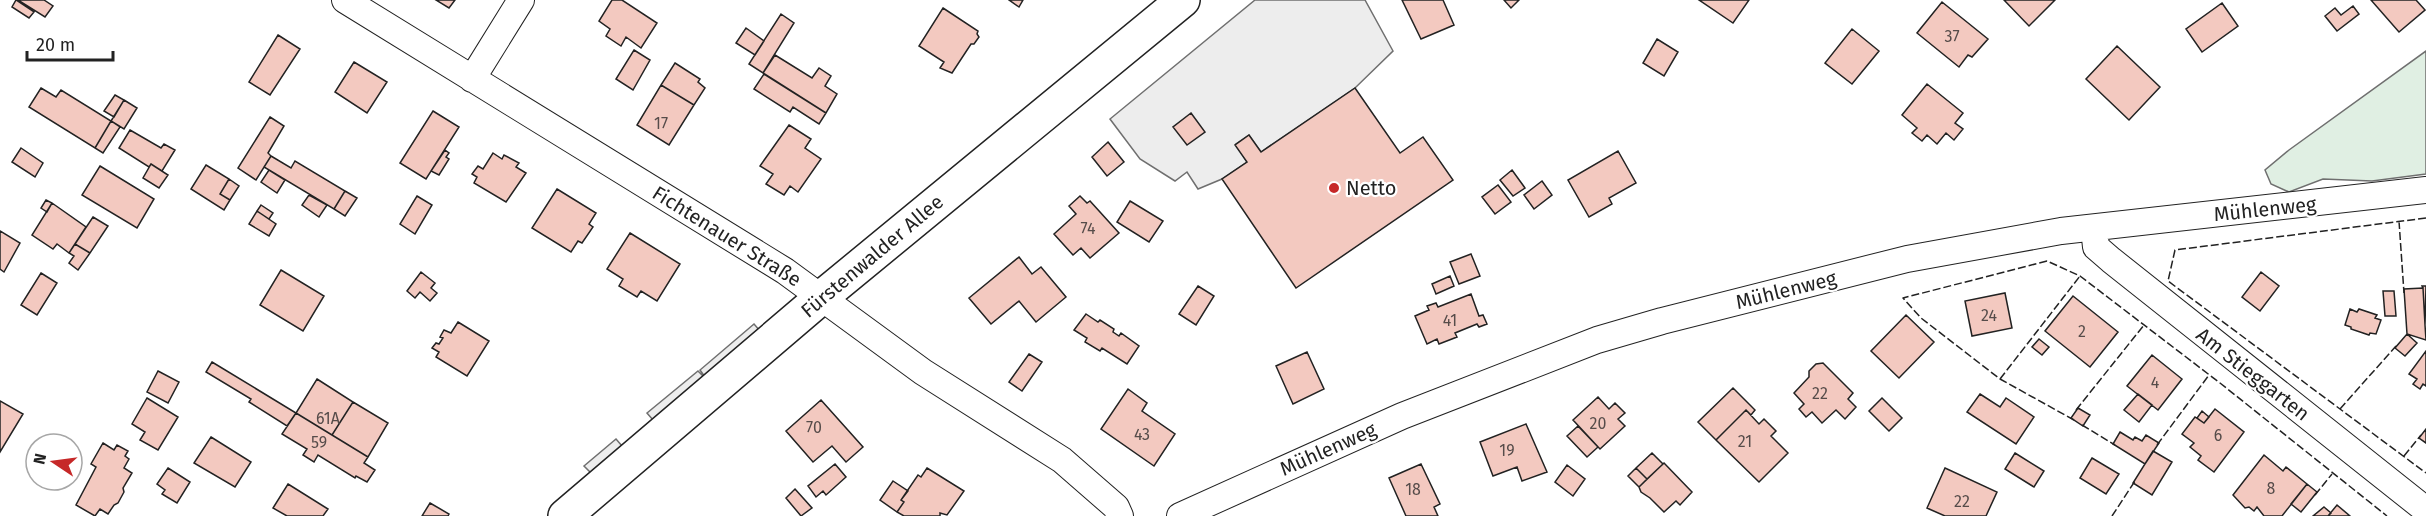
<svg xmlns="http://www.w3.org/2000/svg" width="2426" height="516" viewBox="0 0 2426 516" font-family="'Fira Sans',sans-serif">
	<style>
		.green { fill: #e0efe3; stroke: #6f6f6f; stroke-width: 1.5 }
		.parking { fill: #ededed; stroke: #6f6f6f; stroke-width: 1.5 }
		.building { fill: #f3c9c0; stroke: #222; stroke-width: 1.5 }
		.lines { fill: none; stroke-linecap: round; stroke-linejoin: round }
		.street-casing { stroke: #222; stroke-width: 28 }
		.secondary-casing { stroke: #222; stroke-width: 36 }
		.street { stroke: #fff; stroke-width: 26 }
		.secondary { stroke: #fff; stroke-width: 33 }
		.fence { stroke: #222; stroke-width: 1.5; stroke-dasharray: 8 3; stroke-linecap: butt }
		.poi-dot { fill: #c62828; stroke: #fff; stroke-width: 2 }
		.labels { text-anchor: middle; stroke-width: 4.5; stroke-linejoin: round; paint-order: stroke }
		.number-label { font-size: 16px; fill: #564c4a }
		.poi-label { font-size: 20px; fill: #222; stroke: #fff; text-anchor: start }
		.street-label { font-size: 20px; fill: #222; stroke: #fff }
	</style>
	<rect width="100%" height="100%" fill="#fff"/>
	<!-- green -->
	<path class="green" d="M2426,51V174L2372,181L2323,179L2289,192L2271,184L2265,170L2289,150Z"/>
	<!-- parking -->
	<path class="parking" d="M1255,0H1365L1393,51L1355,88L1261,152L1249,135L1236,144L1247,162L1222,179L1198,189L1187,172L1175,181L1140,159L1110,119Z
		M754,324L760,331L705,377L700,370Z
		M698,371L704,377L653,420L647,413Z
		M616,439L622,446L591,473L584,466Z"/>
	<!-- building -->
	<path class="building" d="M16,0L34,12L29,18L12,7Z
		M18,0H44L53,6L45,17Z
		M436,0H455L449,8Z
		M612,0H622L657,23L641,48L626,37L621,46L606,36L610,29L599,21Z
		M1009,0H1023L1019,7Z
		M1402,0H1443L1454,25L1421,39Z
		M1504,0H1519L1511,8Z
		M1699,0H1749L1733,23Z
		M2004,0H2055L2029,26Z
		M2371,0H2416L2425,10L2399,32Z
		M1942,2L1988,39L1972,57L1968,55L1959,67L1917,33Z
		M2222,3L2238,26L2202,52L2186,29Z
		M2353,6L2359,14L2337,31L2325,16L2335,8L2341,15Z
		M943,8L978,31L977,34L979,37L974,44H971L952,73L940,68L944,62L919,46Z
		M781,14L794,23L763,73L749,64Z
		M746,28L764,41L755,55L736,43Z
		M1852,29L1879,51L1852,84L1825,63Z
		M278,35L300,49L270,95L249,82Z
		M1657,39L1678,52L1664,76L1643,63Z
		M2117,46L2160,87L2129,120L2086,79Z
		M634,50L650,60L633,90L616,79Z
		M775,55L812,78L819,68L831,76L825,86L837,94L826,113L763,73Z
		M354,62L387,82L367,113L335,92Z
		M675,63L700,79L698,82L705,88L694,105L661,85Z
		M764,74L826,113L819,124L793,107L790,112L754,89Z
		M1927,84L1963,113L1955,123L1963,129L1954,140L1946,133L1937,144L1927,135L1922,141L1912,133L1917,128L1902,115Z
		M661,85L694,105L669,145L637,125Z
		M41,88L56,97L61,90L111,121L95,148L29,107Z
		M1355,88L1400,153L1423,137L1453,180L1296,288L1222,179L1247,162L1235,145L1249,135L1261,152Z
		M115,95L124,100L114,117L104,111Z
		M124,100L137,108L124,129L111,121Z
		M433,111L459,127L426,179L400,163Z
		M1191,113L1205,132L1187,145L1173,127Z
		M270,117L284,126L268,153L271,156L256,180L238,168Z
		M111,121L120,127L103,153L95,148Z
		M789,125L811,139L805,148L821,159L798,192L790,186L784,195L766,184L773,174L760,166Z
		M130,130L161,148L164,144L175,150L162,171L151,164L149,167L119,148Z
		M1108,142L1124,162L1107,176L1092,157Z
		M21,148L43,163L35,177L12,162Z
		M445,150L449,153L446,157L449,159L439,175L431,171Z
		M1618,151L1636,183L1609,198L1612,204L1589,217L1568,180Z
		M493,153L502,159L504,155L519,163L516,167L526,173L506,202L474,183L477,177L472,174L478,166L483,169Z
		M271,156L291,168L295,161L345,191L334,209L264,167Z
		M151,164L168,175L159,188L143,178Z
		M206,165L229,179L220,194L230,200L224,210L191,189Z
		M100,166L154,199L137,228L82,195Z
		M269,170L285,180L277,193L261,182Z
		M1512,170L1525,188L1513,196L1500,180Z
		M229,179L239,186L230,200L220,194Z
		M1542,181L1552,195L1534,209L1524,195Z
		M1498,185L1511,202L1495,214L1482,197Z
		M557,189L596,213L589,224L593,227L582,243L578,241L571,252L532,228Z
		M345,191L357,198L345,216L334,209Z
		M309,195L327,205L319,217L302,205Z
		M417,196L432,205L415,234L400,224Z
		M1080,196L1087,203L1090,201L1119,233L1090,258L1081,248L1073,255L1054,234L1076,214L1069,206Z
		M46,200L52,203L47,212L41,208Z
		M1130,201L1163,221L1149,242L1117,222Z
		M52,203L86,227L69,253L57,244L53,249L32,235Z
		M261,205L273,213L269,219L257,211Z
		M257,211L276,224L269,236L249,224Z
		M93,217L108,226L90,253L75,244Z
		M0,231L20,243L4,272L0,269Z
		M630,233L680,264L657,301L641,291L637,297L619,286L623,279L607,269Z
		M75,244L90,253L78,270L69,263L74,256L69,253Z
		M1471,254L1480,276L1459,284L1450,262Z
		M1019,257L1032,274L1041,267L1066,297L1036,322L1019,301L991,324L969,298Z
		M281,270L324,296L303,331L260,305Z
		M421,272L435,283L431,288L437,293L430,301L420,292L415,298L407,291Z
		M2261,272L2279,286L2260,311L2242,297Z
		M41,273L57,283L37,315L21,305Z
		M1450,276L1454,286L1436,294L1432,284Z
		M1198,286L1214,296L1196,325L1179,314Z
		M2422,286H2426L2425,325L2423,288Z
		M2423,288L2425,325L2426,340L2407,334L2404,289Z
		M2383,291H2394L2396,316H2385Z
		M2005,293L2012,328L1972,336L1965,301Z
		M1471,294L1479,316L1483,315L1487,324L1479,327L1477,324L1455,333L1457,337L1439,344L1437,339L1427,344L1415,316L1429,310L1427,306L1436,303L1438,307Z
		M2073,296L2118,332L2090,367L2045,331Z
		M2350,309L2357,312L2359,309L2377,315L2375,318L2381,320L2376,334L2370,333L2369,335L2351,329V327L2345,325Z
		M1086,314L1098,322L1100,320L1114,329L1113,332L1119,336L1121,333L1139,346L1127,364L1102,348L1100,351L1085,342L1087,338L1074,330Z
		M1906,315L1934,342L1899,378L1871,351Z
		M458,322L489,341L467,376L436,357L439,352L432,348L436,343L439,344L443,338L440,337L444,330L451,333Z
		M2407,334L2417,343L2405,356L2395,348Z
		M2039,339L2049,347L2042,355L2032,347Z
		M2426,351V386L2423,384L2420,389L2413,384L2417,379L2409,374Z
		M1307,352L1324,389L1293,404L1276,366Z
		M1029,354L1042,362L1022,391L1009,382Z
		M2152,355L2182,379L2158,410L2127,386Z
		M212,362L296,413L287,426L249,402L251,399L206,372Z
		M1823,363L1853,393L1848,399L1856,407L1845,419L1836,410L1822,423L1812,412L1806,417L1799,409L1804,404L1794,393L1809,377V371L1816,364Z
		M158,371L179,382L168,403L147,392Z
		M317,379L353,402L332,435L296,413Z
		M1733,388L1755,410L1751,415L1746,410L1716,440L1698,422Z
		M1128,389L1147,403L1142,411L1175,434L1154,466L1101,429Z
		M1980,394L2000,407L2006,398L2034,417L2016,444L1967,412Z
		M2138,394L2152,405L2139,422L2124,410Z
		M1598,397L1609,409L1615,403L1625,413L1618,419L1625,426L1600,449L1573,420Z
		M147,398L178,417L158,450L140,440L145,432L132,424Z
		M1882,398L1902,418L1889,431L1869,411Z
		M821,400L863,447L846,462L832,446L813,462L786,431Z
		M0,401L23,414L0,452Z
		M353,402L388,423L368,457L332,435Z
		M2078,408L2090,415L2083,426L2071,418Z
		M2215,409L2244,432L2214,472L2198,460L2201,456L2190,447L2194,443L2182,434L2195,417L2204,423Z
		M1746,410L1759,424L1764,419L1776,431L1771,436L1788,453L1759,482L1716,440Z
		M2202,411L2209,417L2204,423L2197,418Z
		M296,413L368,457L364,463L375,470L367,482L356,476L355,478L318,455L314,462L303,455L307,449L282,434Z
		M1526,424L1547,472L1522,481L1517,467L1493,476L1480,442Z
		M1578,426L1598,447L1587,457L1567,436Z
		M2426,429V443L2419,438Z
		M2120,432L2133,440L2135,437L2142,441L2146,435L2159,443L2145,464L2113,444Z
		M211,437L251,462L235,487L194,463Z
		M103,443L114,450L117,445L128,451L125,456L129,459L124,468L132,473L123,488L124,492L118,503L114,505L108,514L100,509L95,516L76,505L96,467L91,464Z
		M2153,451L2172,462L2152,495L2133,483Z
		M1652,453L1663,464L1647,479L1636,468Z
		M2015,453L2044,471L2034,487L2005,469Z
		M2264,455L2283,471L2286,467L2307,484L2282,516H2264L2257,507L2254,511L2249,507L2245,508L2233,495Z
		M2092,458L2119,474L2106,494L2080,478Z
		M1664,463L1692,492L1680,505L1676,501L1664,512L1650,498L1641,492L1639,487Z
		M835,464L846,477L826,495L823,491L816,497L808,486Z
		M1421,464L1440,504L1434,507L1438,516H1406L1389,478Z
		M1567,465L1585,479L1573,496L1555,482Z
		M168,468L190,482L177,503L162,494L165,490L157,484Z
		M927,468L964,491L947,515L940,513V516H904L897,512L904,502L901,500L918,475L921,477Z
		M1636,468L1647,479L1639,487L1628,476Z
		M1945,468L1997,492L1986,516H1945L1927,508Z
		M893,481L908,491L901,500L904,502L897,512L880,500Z
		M288,484L328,509L323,516H287L273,508Z
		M2307,484L2317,492L2301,512L2291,504Z
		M795,489L812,508L801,516L786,498Z
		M430,503L449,514L448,516H422Z
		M2337,505L2350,516H2328Z
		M2324,507L2331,513L2328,516H2313Z"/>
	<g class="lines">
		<defs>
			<path id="street" d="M345,0L785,271L923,372L1062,460L1116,507L1120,516
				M472,79L521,0
				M2094,228L2096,247L2111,260L2426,510
				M1180,516L1402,416L1597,340L1662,321L1907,259L2061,231L2426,190"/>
			<path id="secondary" d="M565,516L823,296L1183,0"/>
		</defs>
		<!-- street casing -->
		<use href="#street" class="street-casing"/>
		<!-- secondary casing -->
		<use href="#secondary" class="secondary-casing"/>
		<!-- street -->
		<use href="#street" class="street"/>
		<!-- secondary -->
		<use href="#secondary" class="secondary"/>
		<!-- fence -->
		<path class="fence" d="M2426,218L2175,250L2168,281L2426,473
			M2399,221L2404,293
			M2000,379L2080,276
			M2340,409L2396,346
			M2076,410L2144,325
			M2074,420L2000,379L1921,318L1903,298L2047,261L2080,276L2220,383L2387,516
			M2082,425L2115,445
			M2157,445L2209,375
			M2404,456L2421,435
			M2315,495L2332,474
			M2112,516L2135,481"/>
	</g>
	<!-- markers -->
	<circle class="poi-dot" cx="1334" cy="188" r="6"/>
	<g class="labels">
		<!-- number labels -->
		<g class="number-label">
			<text x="1952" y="42">37</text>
			<text x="661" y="129">17</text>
			<text x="1088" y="234">74</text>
			<text x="1989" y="321">24</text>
			<text x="1450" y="326">41</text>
			<text x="2082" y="337">2</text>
			<text x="2155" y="388">4</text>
			<text x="1820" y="399">22</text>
			<text x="328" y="424">61A</text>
			<text x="1598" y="429">20</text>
			<text x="814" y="433">70</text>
			<text x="1142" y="440">43</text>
			<text x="2218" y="441">6</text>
			<text x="1745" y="447">21</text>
			<text x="319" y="448">59</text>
			<text x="1507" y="456">19</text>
			<text x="2271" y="494">8</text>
			<text x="1413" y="495">18</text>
			<text x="1962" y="507">22</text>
		</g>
		<!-- poi labels -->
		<g class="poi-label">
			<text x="1346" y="195">Netto</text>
		</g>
		<!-- street labels -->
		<g class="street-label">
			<text transform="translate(2265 209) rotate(-6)" y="7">Mühlenweg</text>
			<text transform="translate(727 236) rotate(32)" y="7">Fichtenauer Straße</text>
			<text transform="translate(872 256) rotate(-40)" y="7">Fürstenwalder Allee</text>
			<text transform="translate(1786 290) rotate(-14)" y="7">Mühlenweg</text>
			<text transform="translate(2253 374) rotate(38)" y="7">Am Stieggarten</text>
			<text transform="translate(1328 449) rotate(-24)" y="7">Mühlenweg</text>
		</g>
	</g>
	<!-- north arrow -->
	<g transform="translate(54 462) rotate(283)"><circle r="28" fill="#ffffff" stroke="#a7a7a7" stroke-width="1.5"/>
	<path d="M0-4.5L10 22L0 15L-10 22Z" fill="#c62828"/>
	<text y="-9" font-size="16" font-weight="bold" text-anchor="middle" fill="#222222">N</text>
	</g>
	<!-- scale -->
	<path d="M27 51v9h86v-9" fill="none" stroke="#222222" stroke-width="3"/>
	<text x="36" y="51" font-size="18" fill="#222222" stroke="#ffffff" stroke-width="4.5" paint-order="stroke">20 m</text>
</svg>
